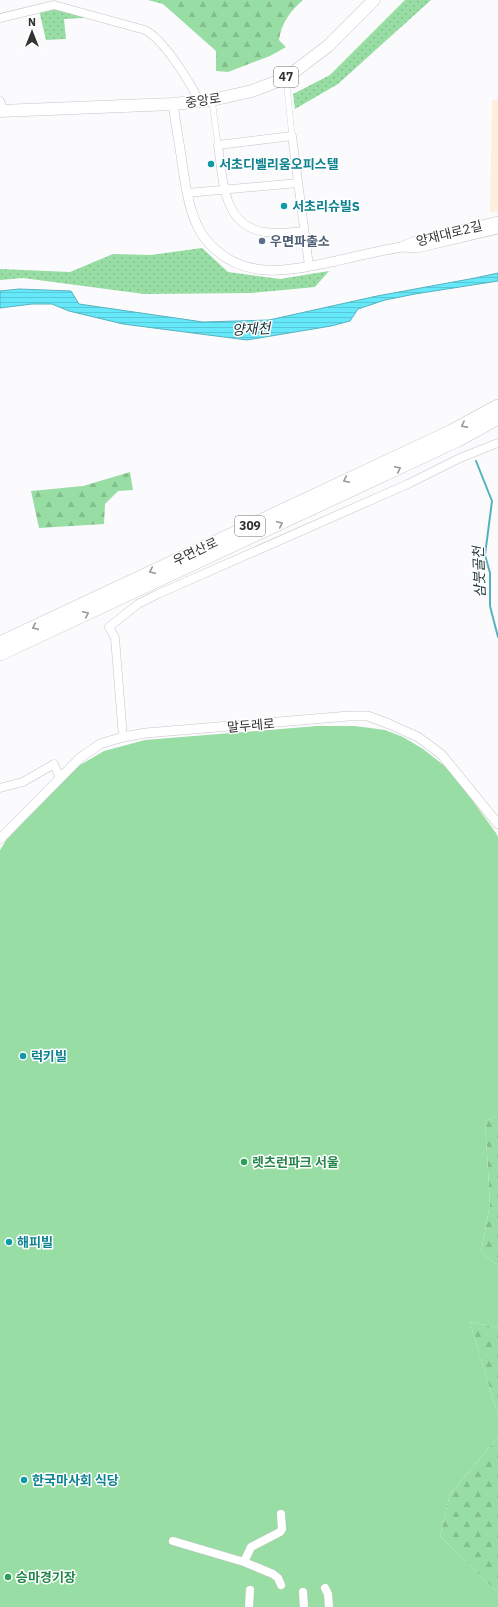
<svg xmlns="http://www.w3.org/2000/svg" width="498" height="1607" viewBox="0 0 498 1607" font-family="'IBM Plex Sans','Noto Sans KR',sans-serif">
	<style>
		.education { fill: #feefdc }
		.grass { fill: url(#grass-dots) }
		.forest { fill: url(#forest-firs) }
		.pitch { fill: #98dda3 }
		.water { fill: url(#water-rules); stroke: #56b2be }
		.lines { fill: none; stroke-linecap: round; stroke-linejoin: round }
		.stream { stroke: #56b2be; stroke-width: 2 }
		.pedestrian-casing { stroke: #c4c5c7; stroke-width: 6 }
		.minor-casing { stroke: #c4c5c7; stroke-width: 9 }
		.tertiary-casing { stroke: #c4c5c7; stroke-width: 10 }
		.primary-casing { stroke: #c4c5c7; stroke-width: 13 }
		.trunk-casing { stroke: #c4c5c7; stroke-width: 14 }
		.pedestrian { stroke: #fff; stroke-width: 5.5 }
		.minor { stroke: #fff; stroke-width: 8 }
		.tertiary { stroke: #fff; stroke-width: 9 }
		.primary { stroke: #fff; stroke-width: 12 }
		.trunk { stroke: #fff; stroke-width: 13 }
		.oneway { stroke: #989899 }
		.culture-dot { fill: #0f9aa8; stroke: #fff; stroke-width: 1.5 }
		.service-dot { fill: #5c6f8a; stroke: #fff; stroke-width: 1.5 }
		.leisure-dot { fill: #2e9e5b; stroke: #fff; stroke-width: 1.5 }
		.labels { text-anchor: middle; stroke-width: 3; stroke-linejoin: round; paint-order: stroke }
		.shield { fill: #fff; stroke: #707070; stroke-width: 1 }
		.shield-label { font-size: 12px; font-weight: bold; fill: #323233 }
		.street-label { font-size: 13px; fill: #323233; stroke: #fff }
		.culture-label { font-size: 13px; font-weight: bold; fill: #0d838f; stroke: #fff; text-anchor: start }
		.service-label { font-size: 13px; font-weight: bold; fill: #4e5e75; stroke: #fff; text-anchor: start }
		.leisure-label { font-size: 13px; font-weight: bold; fill: #27864d; stroke: #fff; text-anchor: start }
		.water-label { font-size: 14px; font-style: italic; fill: #182f32; stroke: #fff }
	</style>
	<defs>
		<pattern id="grass-dots" width="8" height="8" patternUnits="userSpaceOnUse"><rect width="8" height="8" fill="#98dda3"/><path d="M2 2h.1M6 6h.1" fill="none" stroke="#83be8d" stroke-width="1.8" stroke-linecap="round"/></pattern>
		<pattern id="forest-firs" width="22" height="20" patternUnits="userSpaceOnUse"><rect width="22" height="20" fill="#98dda3"/><path d="M5 1l3.5 6h-7zM16 11l3.5 6h-7z" fill="#83be8d"/></pattern>
		<pattern id="water-rules" width="6" height="5" patternUnits="userSpaceOnUse"><rect width="6" height="5" fill="#65e9fa"/><path d="M0 2.5h6" fill="none" stroke="#58c8d7"/></pattern>
	</defs>
	<rect width="100%" height="100%" fill="#fbfbfe"/>
	<!-- education -->
	<path class="education" d="M492,100H498V211L490,213Z"/>
	<!-- grass -->
	<path class="grass" d="M405,0H431L338,84L295,109L293,94L330,75Z
		M45,8L57,9L84,15L83,18L64,19L66,39L46,40L39,10Z
		M202,248L228,272L280,279L329,271L315,287L252,293L144,294L23,278L0,280V269L70,272L113,254L151,255Z"/>
	<!-- forest -->
	<path class="forest" d="M148,0H303C290,11 281,24 279,40L286,47L270,56L228,72L216,71V51L163,4Z
		M130,472L133,490L118,491L105,504L104,524L39,528L31,491L83,486Z
		M498,1115V1265L481,1253L490,1203L485,1121Z
		M470,1322L498,1328V1416Z
		M498,1437V1593L440,1536L450,1494Z"/>
	<!-- pitch -->
	<path class="pitch" d="M317,726H355L385,730L403,737L423,749L451,771L496,833L498,837V1115L485,1121L490,1203L481,1253L498,1265V1328L470,1322L498,1416V1437L450,1494L440,1536L498,1593V1607H0V850L7,839L75,768L104,751L145,740Z"/>
	<!-- water -->
	<path class="water" d="M498,273V281L415,294L385,300L358,309L350,321L331,326L247,340L123,324L69,311L52,304H32L0,308V291L19,289L71,291L79,304L203,322L269,320L377,296L475,278Z"/>
	<g class="lines">
		<!-- stream -->
		<path class="stream" d="M476,461L492,501L485,555L490,573V606L498,637"/>
		<defs>
			<path id="pedestrian" d="M286,78L292,136
				M212,100L218,145"/>
			<path id="minor" d="M0,18L54,5L145,30C164,40 190,82 199,101
				M0,101L3,110
				M187,193L298,183
				M304,231C291,232 277,234 264,232C222,225 223,178 218,145L292,136L309,266
				M123,737L115,638L109,627L138,604L158,594L408,484L460,458L498,443
				M0,788L23,782L54,764L60,778
				M173,1541L244,1562L273,1574L278,1578L281,1585
				M244,1562L251,1547L280,1532L282,1529L281,1514
				M325,1588L328,1594L329,1607
				M303,1592L304,1607
				M249,1607L250,1590"/>
			<path id="tertiary" d="M173,104C176,126 180,147 183,169C186,188 189,208 197,225C201,235 209,244 217,251C252,281 296,269 336,261C357,256 379,251 401,247L415,241L498,221
				M402,247L417,248L498,229
				M0,839L80,758L100,744L123,737L146,733L349,716H368L389,724L418,737L441,754L498,824"/>
			<path id="primary" d="M0,111L173,104L212,100L252,91L286,78L328,46L374,0"/>
			<path id="trunk" d="M0,643L452,431L498,406
				M0,654L458,440L498,418"/>
		</defs>
		<!-- pedestrian casing -->
		<use href="#pedestrian" class="pedestrian-casing"/>
		<!-- minor casing -->
		<use href="#minor" class="minor-casing"/>
		<!-- tertiary casing -->
		<use href="#tertiary" class="tertiary-casing"/>
		<!-- primary casing -->
		<use href="#primary" class="primary-casing"/>
		<!-- trunk casing -->
		<use href="#trunk" class="trunk-casing"/>
		<!-- pedestrian -->
		<use href="#pedestrian" class="pedestrian"/>
		<!-- minor -->
		<use href="#minor" class="minor"/>
		<!-- tertiary -->
		<use href="#tertiary" class="tertiary"/>
		<!-- primary -->
		<use href="#primary" class="primary"/>
		<!-- trunk -->
		<use href="#trunk" class="trunk"/>
	</g>
	<!-- one-way arrows -->
	<defs><path id="oneway-chevron" d="M-2-3.5L2.5 0L-2 3.5" fill="none" stroke-width="1.6" stroke-linecap="round" stroke-linejoin="round"/></defs>
	<g class="oneway">
		<use href="#oneway-chevron" transform="translate(464 425) rotate(152)"/>
		<use href="#oneway-chevron" transform="translate(398 469) rotate(-25)"/>
		<use href="#oneway-chevron" transform="translate(346 480) rotate(155)"/>
		<use href="#oneway-chevron" transform="translate(280 524) rotate(-25)"/>
		<use href="#oneway-chevron" transform="translate(152 571) rotate(155)"/>
		<use href="#oneway-chevron" transform="translate(86 614) rotate(-25)"/>
		<use href="#oneway-chevron" transform="translate(35 627) rotate(155)"/>
	</g>
	<!-- markers -->
	<g class="culture-dot">
		<circle cx="211" cy="164" r="4"/>
		<circle cx="284" cy="206" r="4"/>
		<circle cx="23" cy="1056" r="4"/>
		<circle cx="9" cy="1242" r="4"/>
		<circle cx="24" cy="1480" r="4"/>
	</g>
	<circle class="service-dot" cx="262" cy="241" r="4"/>
	<g class="leisure-dot">
		<circle cx="244" cy="1162" r="4"/>
		<circle cx="8" cy="1577" r="4"/>
	</g>
	<g class="labels">
		<!-- shield labels -->
		<g class="shield">
			<rect x="274" y="67" width="24" height="20" rx="3"/>
			<rect x="235" y="516" width="30" height="20" rx="3"/>
		</g>
		<g class="shield-label">
			<text x="286" y="81">47</text>
			<text x="250" y="530">309</text>
		</g>
		<!-- street labels -->
		<g class="street-label">
			<text transform="translate(203 100) rotate(-8)" y="5">중앙로</text>
			<text transform="translate(449 233) rotate(-14)" y="5">양재대로2길</text>
			<text transform="translate(195 551) rotate(-25)" y="5">우면산로</text>
			<text transform="translate(251 725) rotate(-5)" y="5">말두레로</text>
		</g>
		<!-- culture labels -->
		<g class="culture-label">
			<text x="219" y="169">서초디벨리움오피스텔</text>
			<text x="292" y="211">서초리슈빌S</text>
			<text x="31" y="1061">럭키빌</text>
			<text x="17" y="1247">해피빌</text>
			<text x="32" y="1485">한국마사회 식당</text>
		</g>
		<!-- service labels -->
		<g class="service-label">
			<text x="270" y="246">우면파출소</text>
		</g>
		<!-- leisure labels -->
		<g class="leisure-label">
			<text x="252" y="1167">렛츠런파크 서울</text>
			<text x="16" y="1582">승마경기장</text>
		</g>
		<!-- water labels -->
		<g class="water-label">
			<text transform="translate(251 329) rotate(-3)" y="5">양재천</text>
			<text transform="translate(479 572) rotate(-92)" y="5">삼붓골천</text>
		</g>
	</g>
	<!-- north arrow -->
	<g transform="translate(32 32)" stroke="#ffffff" stroke-width="3" paint-order="stroke">
	<path d="M0-3L7 15L0 10L-7 15Z" fill="#323233"/>
	<text y="-6" font-size="11" font-weight="bold" text-anchor="middle" fill="#323233">N</text>
	</g>
</svg>
